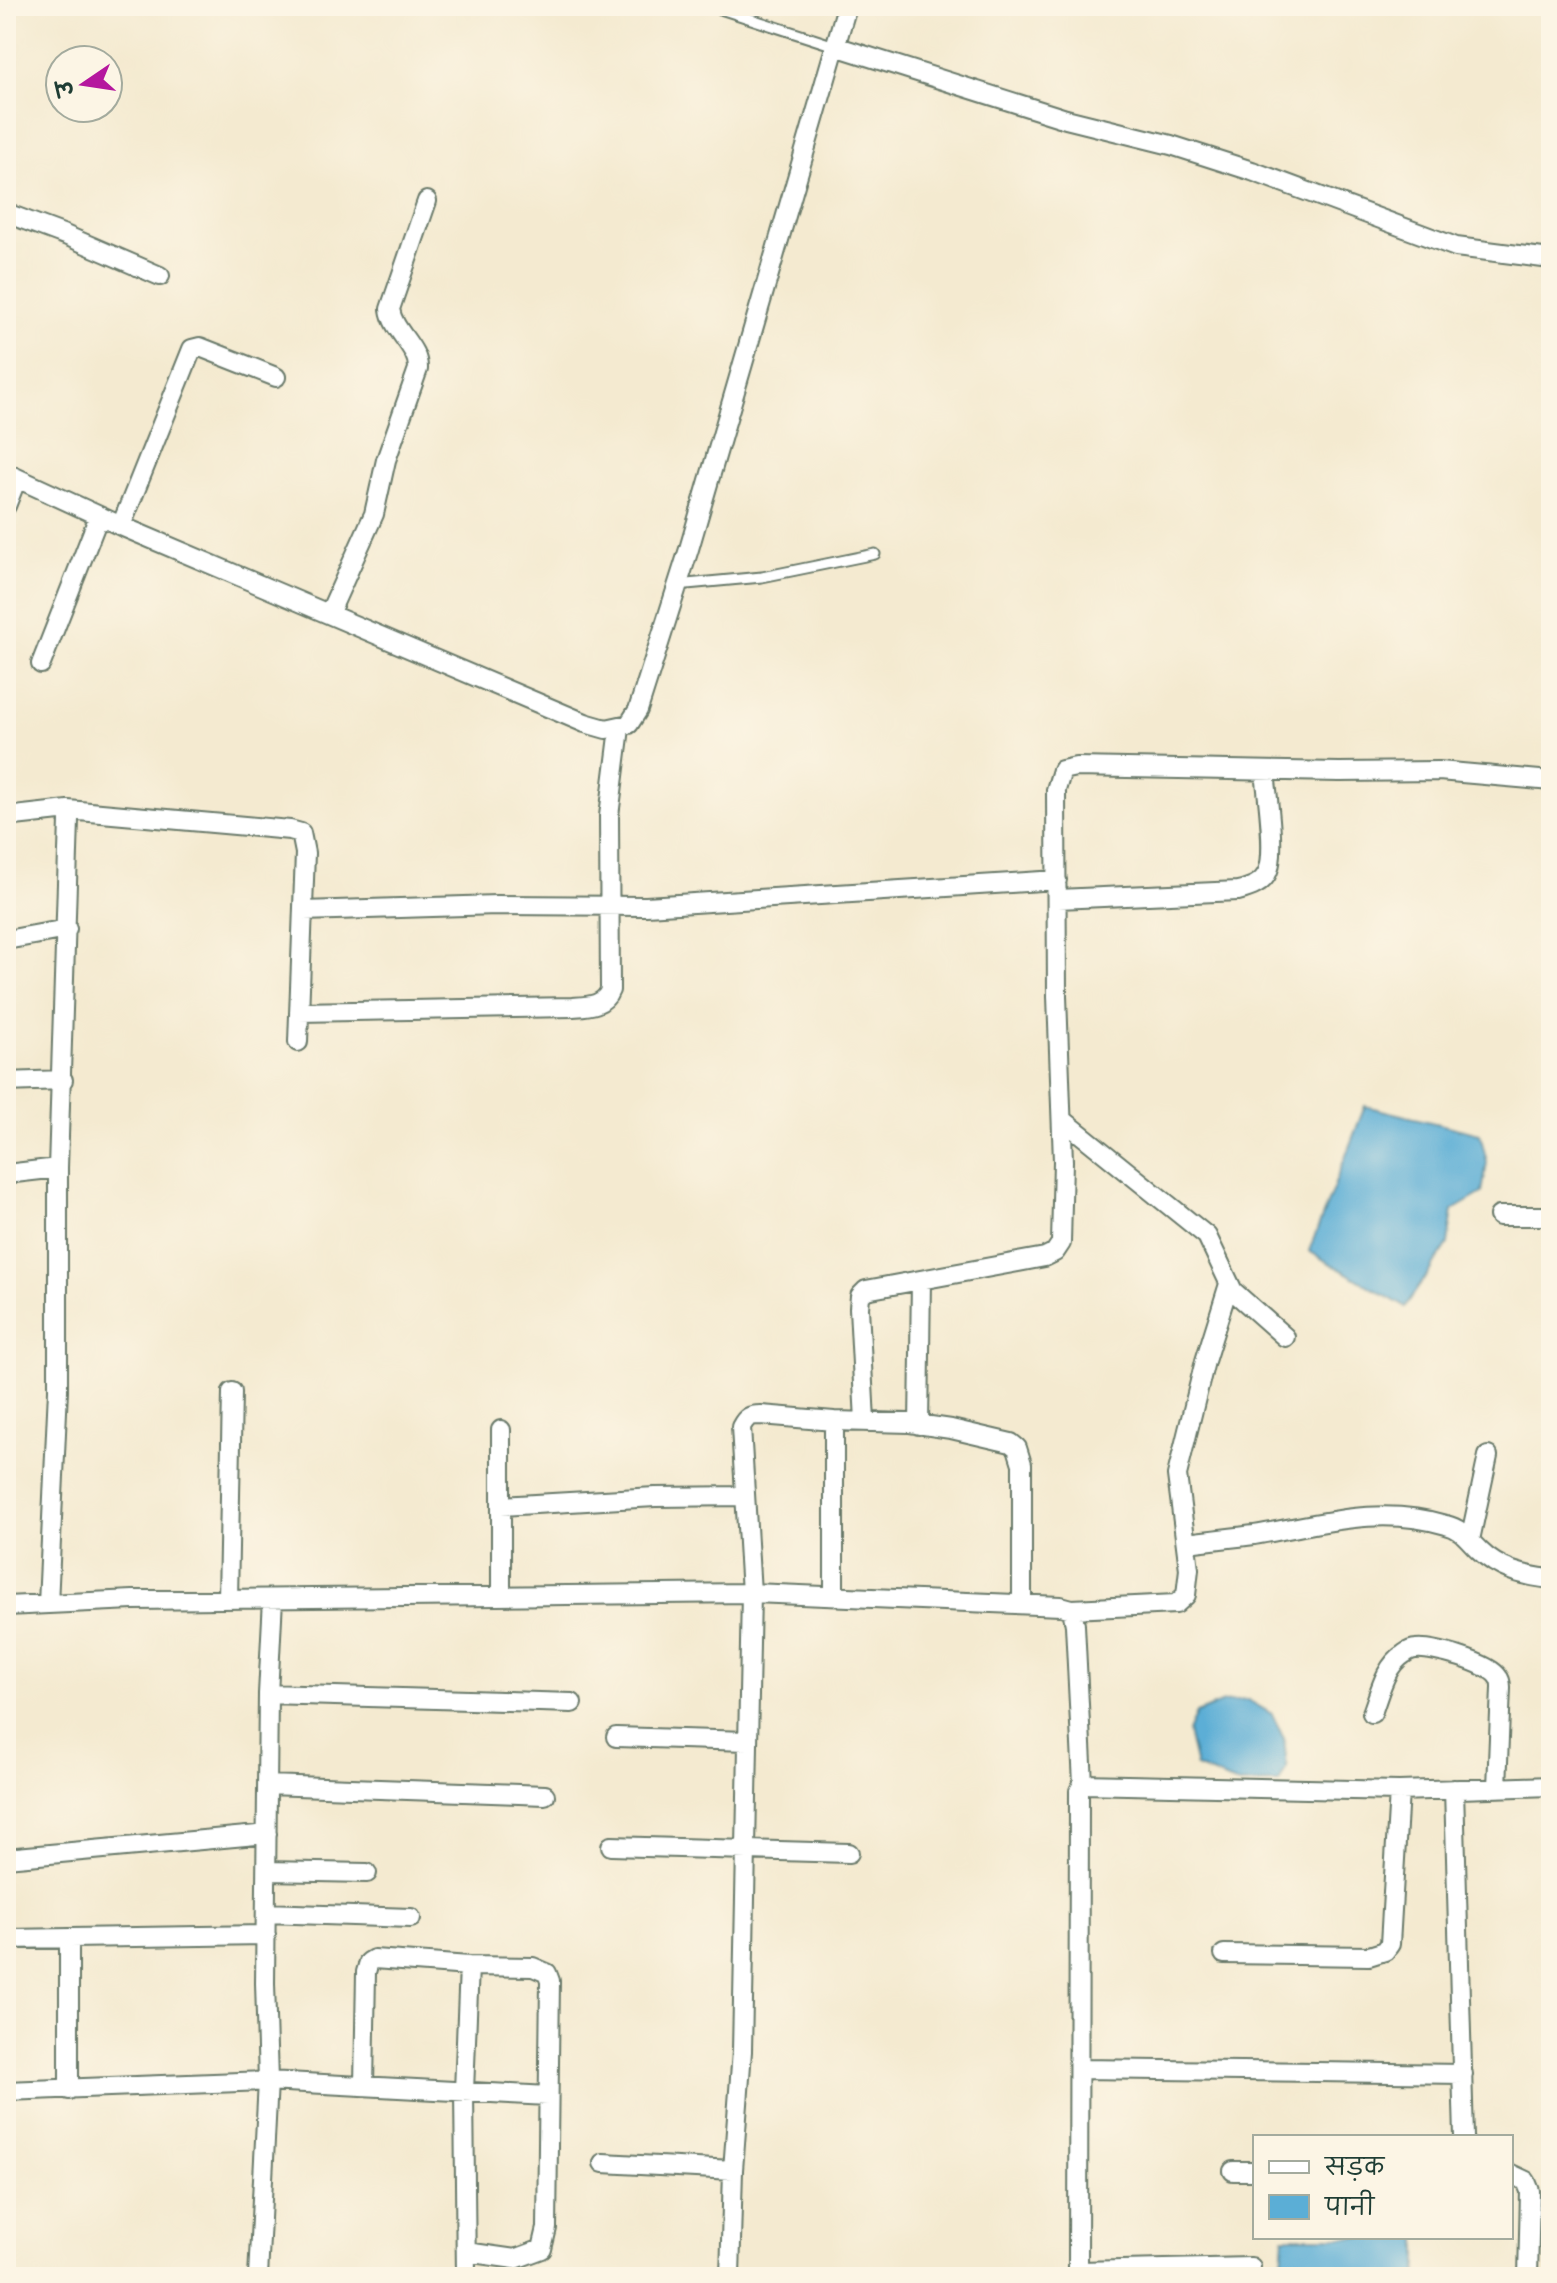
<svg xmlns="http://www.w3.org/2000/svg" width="1557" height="2283" viewBox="0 0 1557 2283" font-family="'Indie Flower','Playpen Sans Deva',sans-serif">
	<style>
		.water { fill: #5baed6; stroke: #3d7685; stroke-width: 2 }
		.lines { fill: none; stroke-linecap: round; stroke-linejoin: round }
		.lane-casing { stroke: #6a7a6b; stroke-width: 13 }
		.street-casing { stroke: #6a7a6b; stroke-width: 22 }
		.lane { stroke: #fff; stroke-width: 9 }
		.street { stroke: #fff; stroke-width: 18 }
	</style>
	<rect width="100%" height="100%" fill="#fcf5e5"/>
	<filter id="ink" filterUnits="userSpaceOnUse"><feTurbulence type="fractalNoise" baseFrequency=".0125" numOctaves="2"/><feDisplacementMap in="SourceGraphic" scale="16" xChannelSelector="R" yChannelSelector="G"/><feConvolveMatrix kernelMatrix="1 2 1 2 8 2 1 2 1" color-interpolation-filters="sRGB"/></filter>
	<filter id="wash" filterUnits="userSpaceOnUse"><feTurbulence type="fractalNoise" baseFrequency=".006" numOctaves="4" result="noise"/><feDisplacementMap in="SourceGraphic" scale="32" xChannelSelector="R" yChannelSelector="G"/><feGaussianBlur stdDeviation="1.8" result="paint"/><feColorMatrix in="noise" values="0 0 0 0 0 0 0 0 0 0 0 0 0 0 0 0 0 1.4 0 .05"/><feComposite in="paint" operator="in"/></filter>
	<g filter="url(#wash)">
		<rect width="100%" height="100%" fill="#f4ead0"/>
		<!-- water -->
		<path class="water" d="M1365,1106L1480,1134L1487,1162L1482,1193L1453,1210L1448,1244L1405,1307L1309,1251Z
			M1248,1700L1272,1714L1284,1739L1287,1767L1279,1783L1238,1784L1196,1767L1188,1732L1196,1713L1224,1702Z
			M1284,2237H1418V2277H1281Z"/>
	</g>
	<g filter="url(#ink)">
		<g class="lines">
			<defs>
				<path id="lane" d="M711,6L835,46
					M676,585L762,577L875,554"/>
				<path id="street" d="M835,46L1066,119L1171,145L1252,171L1456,247L1551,259
					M6,213L65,235L160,276
					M6,473L121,526L585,723L606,729L629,724L638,710L689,549L847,6
					M6,506L17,478
					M121,526L192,349L200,347L276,377
					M329,614L374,514L386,460L418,369C419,347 393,332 390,309L427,201
					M41,664L99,516
					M68,810L290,830L301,833L305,853L298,1042
					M6,817L68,810L69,820L58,1168V1390L48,1604
					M1058,899L1238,891C1250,888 1263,884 1268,871C1276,852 1267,794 1265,771
					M303,911L497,905L646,906L1057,880
					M6,940L67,929
					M299,1012L573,1007C588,1006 604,1006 610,990L609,816L620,728
					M6,1082L63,1080
					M1062,1119L1207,1236L1233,1291L1285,1337
					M6,1174L58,1168
					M1499,1216H1551
					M834,1421V1596
					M865,1421L859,1308L860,1296L866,1290L1045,1257L1055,1252L1061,1243L1063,1161L1057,996L1056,790L1062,770L1076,767L1339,772L1439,771L1551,781
					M919,1425L921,1280
					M501,1430V1596
					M501,1506L655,1497L745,1496
					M1470,1540L1488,1456
					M1187,1543C1209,1540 1232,1538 1254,1535C1321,1524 1379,1505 1446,1525C1463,1529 1467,1539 1479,1550C1499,1570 1524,1576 1551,1579
					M228,1599L232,1392
					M6,1606L133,1600L751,1593L1061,1606L1072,1609L1075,1625L1083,1784
					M1072,1609L1176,1604L1186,1595L1189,1569L1177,1475L1205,1361L1229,1284
					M268,1694L572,1703
					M1372,1713C1380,1692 1385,1666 1404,1654C1408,1651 1411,1649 1416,1649C1432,1647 1490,1663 1498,1677C1501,1680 1501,1684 1501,1688L1497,1787
					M616,1737L748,1741
					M268,1785L545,1795
					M1454,1789L1464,2137
					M611,1846L849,1853
					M6,1858L267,1834
					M267,1871L367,1873
					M266,1913L411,1918
					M69,1938V2090
					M6,1939L266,1935
					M1224,1954L1369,1956L1385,1951L1390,1944L1399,1791
					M1080,2069L1463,2074
					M364,2086L366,1972L369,1962L374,1959L469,1966L533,1967L547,1973L550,1981L547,2228L542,2249L515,2259L466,2252
					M6,2091L268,2081L548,2096
					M603,2163L733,2170
					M1233,2171H1255
					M1511,2174L1526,2181L1530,2191L1528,2277
					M1079,2271L1251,2267
					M258,2277L268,2081L265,1983L268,1694L273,1599
					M466,2277L464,2091L469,1966
					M730,2277L733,2170L742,2051L751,1593L741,1427C746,1417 750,1415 761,1415L834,1421L910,1423L951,1429L1011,1443L1017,1448L1022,1464V1604
					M1078,2277L1079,1791L1083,1784L1399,1791L1551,1786"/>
			</defs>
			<!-- lane casing -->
			<use href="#lane" class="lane-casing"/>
			<!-- street casing -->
			<use href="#street" class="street-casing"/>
			<!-- lane -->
			<use href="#lane" class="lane"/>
			<!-- street -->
			<use href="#street" class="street"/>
		</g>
	</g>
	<!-- margin -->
	<rect width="1557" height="2283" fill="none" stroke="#fcf5e5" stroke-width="32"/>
	<!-- legend -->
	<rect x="1253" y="2135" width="260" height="104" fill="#fcf5e5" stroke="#a4ab9e" stroke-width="2"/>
	<rect x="1269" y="2161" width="40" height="12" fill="#ffffff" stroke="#a4ab9e" stroke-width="2"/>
	<text x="1325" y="2175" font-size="24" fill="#1f3d34">सड़क</text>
	<rect x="1269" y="2195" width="40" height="24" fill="#5baed6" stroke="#a4ab9e" stroke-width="2"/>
	<text x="1325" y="2215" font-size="24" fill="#1f3d34">पानी</text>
	<!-- north arrow -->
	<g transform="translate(84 84) rotate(257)"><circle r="38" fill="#fcf5e5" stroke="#a4ab9e" stroke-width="2"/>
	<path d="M0-6L14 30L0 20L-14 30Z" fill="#b5179e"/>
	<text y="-12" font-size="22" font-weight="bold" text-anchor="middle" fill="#1f3d34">उ</text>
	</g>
</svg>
